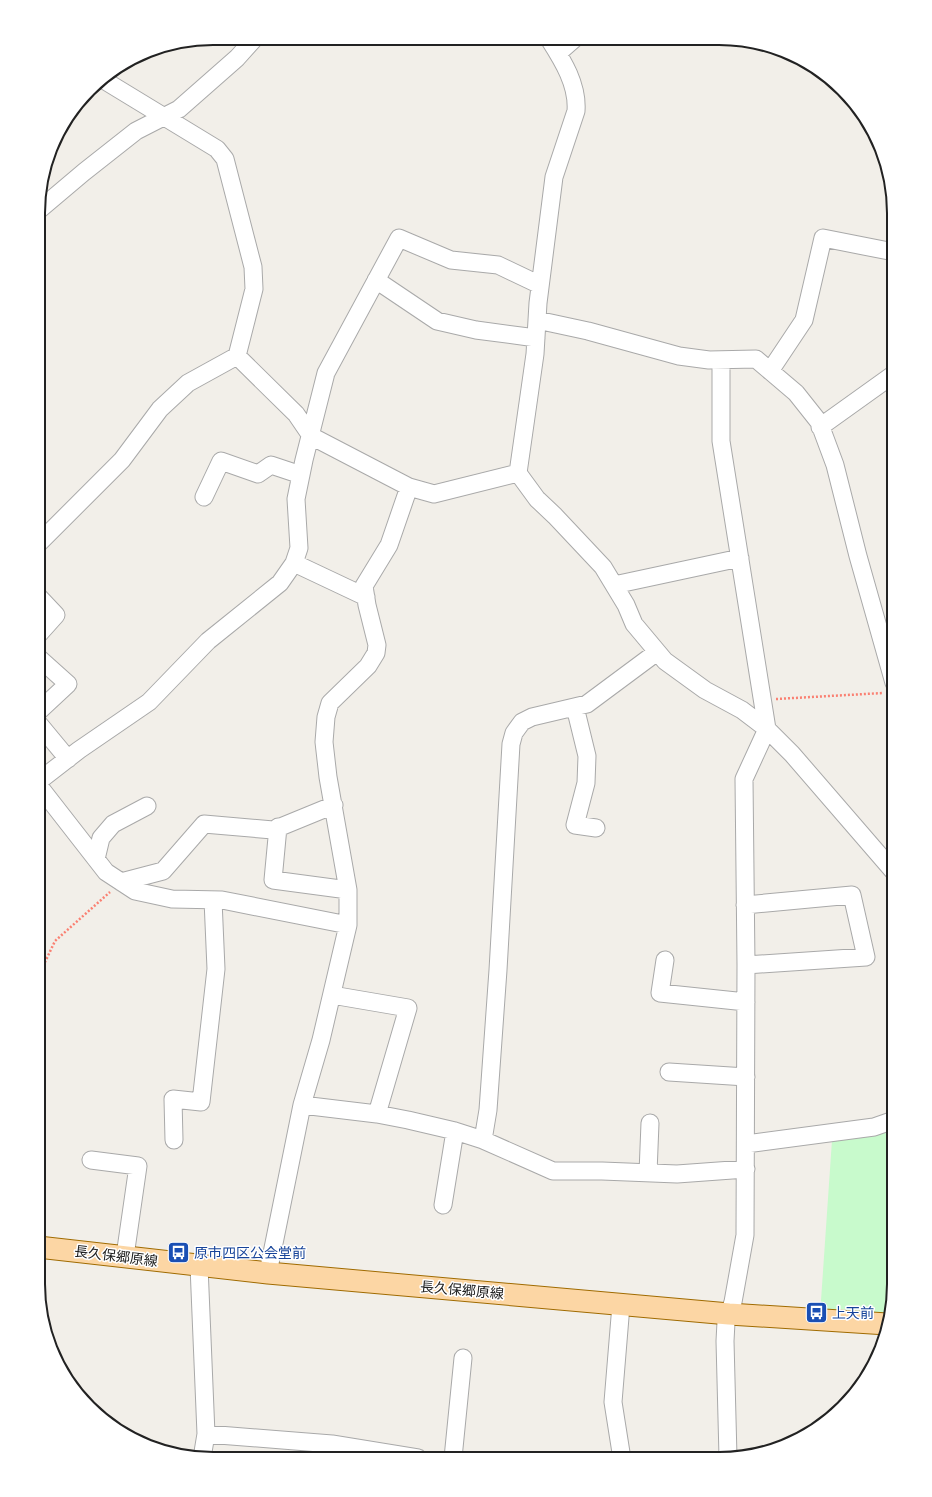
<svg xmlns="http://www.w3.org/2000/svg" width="932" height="1497" viewBox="0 0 932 1497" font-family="'Titillium Web','Noto Sans JP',sans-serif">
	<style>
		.park { fill: #c8facc }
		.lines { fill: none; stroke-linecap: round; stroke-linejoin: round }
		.minor-casing { stroke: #a9a9a9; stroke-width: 19 }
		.major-casing { stroke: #a06b00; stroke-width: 23 }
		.path { stroke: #fa8072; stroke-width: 2.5; stroke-dasharray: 2 2; stroke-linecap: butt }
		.minor { stroke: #fff; stroke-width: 17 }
		.major { stroke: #fcd6a4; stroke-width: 21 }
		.labels { text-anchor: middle; stroke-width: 3; stroke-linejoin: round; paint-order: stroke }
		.transit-label { font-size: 14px; fill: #164399; stroke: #fff; text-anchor: start }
		.street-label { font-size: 14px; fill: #222; stroke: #fff }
		.rim { fill: none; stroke: #222; stroke-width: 2 }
	</style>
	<rect width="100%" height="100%" fill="#f2efe9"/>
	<!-- park -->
	<path class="park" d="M894,1127V1295L888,1320L820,1315L832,1140L879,1134Z"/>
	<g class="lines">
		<defs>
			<path id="minor" d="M549,39C563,61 578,85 576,111L554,177L538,303L535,354L518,473L537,499L555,516L603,567L626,605L634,624L665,661L705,690L742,710L767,729L792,754L894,872
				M558,53L574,39
				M39,210L84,172L136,131L179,109L237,58L255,38
				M376,280L437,321L476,330L536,338
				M537,320L588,331L679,356L709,360L756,359L796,393L819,422L835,465L858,556L894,683
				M237,356L296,414L311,436L409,487L434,494L518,473
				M721,360V441L767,729L744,779L746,965L745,1235L733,1302L726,1322L725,1341L728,1457
				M770,371L804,320L823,238L894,252
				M820,427L894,374
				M204,497L221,461L258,474L271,465L301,475
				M39,543L122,460L160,409L188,383L237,356L254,289L253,267L225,159L217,149L102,79
				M294,563L366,597
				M614,585L740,558
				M39,634L56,615L39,597
				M575,707L587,756L586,783L575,825L596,828
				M39,711L68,684L39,658
				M39,724L68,759
				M39,781L79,750L149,702L208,641L280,583L294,563L299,548L296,499L304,460L326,373L399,238L451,260L498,265L540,285
				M39,786L106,872L135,891L172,899L222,900L348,925
				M278,827L273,880L348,890
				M96,859L101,838L113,824L147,806
				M121,882L163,871L204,824L273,830L334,805
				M745,905L852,895L866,957L746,965
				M665,960L660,993L746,1002
				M332,995L408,1008L377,1114
				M669,1072L746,1077
				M302,1105L377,1114L408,1120L455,1131L483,1140L553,1171H602L677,1174L746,1169
				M174,1140L173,1099L201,1102L216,969L213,900
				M483,1140L488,1110L498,970L511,744L514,733L522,722L532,717L587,704L657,652
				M746,1144L874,1127L894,1120
				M91,1160L138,1166L125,1256
				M648,1173L650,1123
				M443,1205L455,1131
				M199,1266L206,1434L202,1458
				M268,1273L302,1105L321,1040L348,925V890L328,777L324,742L326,717L330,703L368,666L376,653L377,645L367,605L364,586L389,545L409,487
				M621,1305L613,1402L622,1459
				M206,1434L332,1444L418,1458
				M453,1458L463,1358"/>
			<path id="major" d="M38,1247L268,1273L729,1314L887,1324"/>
		</defs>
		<!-- minor casing -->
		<use href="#minor" class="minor-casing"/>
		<!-- major casing -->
		<use href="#major" class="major-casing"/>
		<!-- path -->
		<path class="path" d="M776,699L883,693
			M38,977L55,941L110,892"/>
		<!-- minor -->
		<use href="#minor" class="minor"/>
		<!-- major -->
		<use href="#major" class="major"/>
	</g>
	<!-- icons -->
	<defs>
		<symbol id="bus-square" viewBox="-11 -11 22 22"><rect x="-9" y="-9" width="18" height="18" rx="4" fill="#1a4fb4" stroke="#fff"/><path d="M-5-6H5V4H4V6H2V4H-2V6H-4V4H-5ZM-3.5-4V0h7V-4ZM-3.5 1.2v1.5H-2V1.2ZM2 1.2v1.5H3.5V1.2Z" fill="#fff"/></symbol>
	</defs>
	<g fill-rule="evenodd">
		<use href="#bus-square" x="166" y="1240" width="25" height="25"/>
		<use href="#bus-square" x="804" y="1300" width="25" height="25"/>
	</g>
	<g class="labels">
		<!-- transit labels -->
		<g class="transit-label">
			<text x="194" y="1258">原市四区公会堂前</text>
			<text x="832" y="1318">上天前</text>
		</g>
		<!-- street labels -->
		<g class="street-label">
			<text transform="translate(116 1256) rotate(7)" y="5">長久保郷原線</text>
			<text transform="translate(462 1290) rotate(5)" y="5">長久保郷原線</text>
		</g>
	</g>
	<!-- crop -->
	<path d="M0 0H932V1497H0ZM213 45H719A168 168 0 0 1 887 213V1284A168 168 0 0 1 719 1452H213A168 168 0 0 1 45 1284V213A168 168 0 0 1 213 45Z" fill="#fff" fill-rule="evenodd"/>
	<path class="rim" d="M213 45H719A168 168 0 0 1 887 213V1284A168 168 0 0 1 719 1452H213A168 168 0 0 1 45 1284V213A168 168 0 0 1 213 45Z"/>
</svg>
